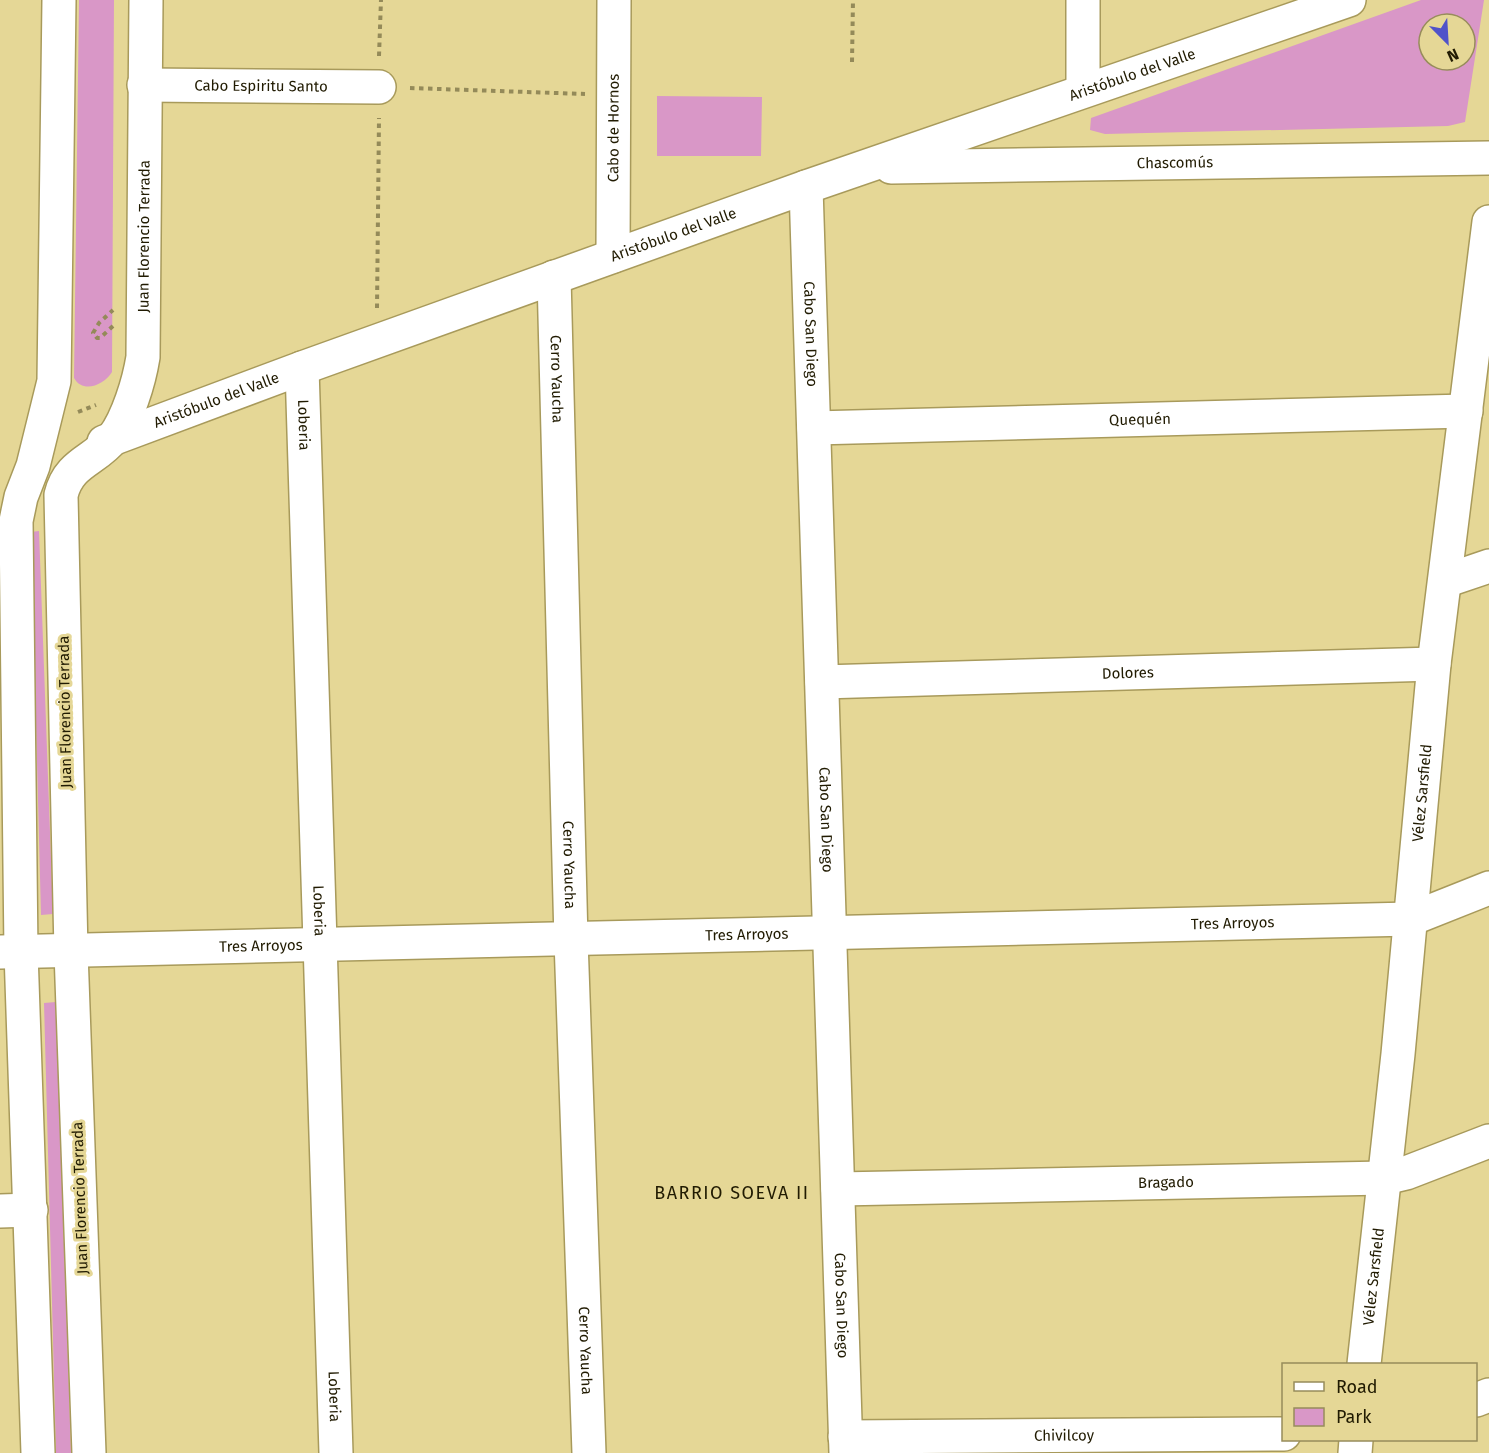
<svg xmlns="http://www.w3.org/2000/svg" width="1489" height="1453" viewBox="0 0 1489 1453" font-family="'Fira Sans',sans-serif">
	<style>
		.green { fill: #d997c7; fill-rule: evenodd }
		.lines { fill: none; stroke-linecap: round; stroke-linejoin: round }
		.minor-casing { stroke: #a89a5b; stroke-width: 36 }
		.path { stroke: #948a59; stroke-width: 4; stroke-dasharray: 4.5 4.5; stroke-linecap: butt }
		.minor { stroke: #fff; stroke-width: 33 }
		.labels { text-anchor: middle; stroke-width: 6; stroke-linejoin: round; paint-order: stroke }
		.street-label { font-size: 15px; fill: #211b02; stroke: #e5d796 }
		.quarter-label { font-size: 18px; letter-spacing: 1.5px; fill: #211b02; stroke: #e5d796 }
	</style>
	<rect width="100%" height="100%" fill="#e5d796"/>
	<!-- green -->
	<path class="green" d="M79,0H114L112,372C104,385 83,394 74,378Z
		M1421,0H1484L1465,122L1448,126L1105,134L1090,130L1091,118ZM1429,24H1465V60H1429Z
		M657,96L762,97L761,156H657Z
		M39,531L53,914L41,915L31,532Z
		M56,1002L71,1453H56L44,1003Z"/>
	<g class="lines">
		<defs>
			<g id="minor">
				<path id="s1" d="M144,85L379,87"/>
				<path d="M1083,90V0"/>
				<path id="s2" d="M891,167L1489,158"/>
				<path id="s3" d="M806,187L846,1453"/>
				<path id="s4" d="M613,256L614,0"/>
				<path id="s5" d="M554,277L571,940L589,1453"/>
				<path id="s6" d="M302,368L336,1453"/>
				<path id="s7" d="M814,428L1466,411"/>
				<path id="s8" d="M104,442L302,368L806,187L1349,0"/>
				<path d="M1445,581L1489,566"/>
				<path id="s9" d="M822,682L1434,664"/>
				<path id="s10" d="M0,952L1411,919L1489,888"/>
				<path id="s11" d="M838,1189L1385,1178L1406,1173L1489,1141"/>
				<path d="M0,1211L31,1210"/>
				<path id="s12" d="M1364,1364L1398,1054L1434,664L1489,222"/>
				<path d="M1476,1400L1489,1395"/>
				<path id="s13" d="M845,1437L1284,1434"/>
				<path d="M38,1453L21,952L16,521L21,497L33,466L54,381L59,0"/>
				<path id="s14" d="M89,1453L71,952L61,495C69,462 95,461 113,438C128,418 139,382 143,357L146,0"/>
				<path d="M1355,1453L1356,1440"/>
			</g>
		</defs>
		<!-- minor casing -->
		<use href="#minor" class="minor-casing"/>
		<!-- path -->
		<path class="path" d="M379,56L381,0
			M852,62L853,0
			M410,88L585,94
			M377,308L379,118
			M113,326L100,338H97L93,333L99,323L113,310
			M78,412L96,405"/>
		<!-- minor -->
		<use href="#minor" class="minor"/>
	</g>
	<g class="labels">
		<!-- street labels -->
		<g class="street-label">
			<text dy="5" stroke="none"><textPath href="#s8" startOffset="1092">Aristóbulo del Valle</textPath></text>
			<text dy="5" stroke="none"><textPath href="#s1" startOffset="117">Cabo Espiritu Santo</textPath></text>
			<text dy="5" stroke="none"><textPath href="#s4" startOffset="128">Cabo de Hornos</textPath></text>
			<text dy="5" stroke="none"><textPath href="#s2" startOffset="284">Chascomús</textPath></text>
			<text dy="5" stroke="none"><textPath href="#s8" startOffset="606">Aristóbulo del Valle</textPath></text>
			<text dy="5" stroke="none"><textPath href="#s14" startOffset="1245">Juan Florencio Terrada</textPath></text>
			<text dy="5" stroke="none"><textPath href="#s3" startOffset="147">Cabo San Diego</textPath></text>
			<text dy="5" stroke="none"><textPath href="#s5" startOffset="102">Cerro Yaucha</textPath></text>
			<text dy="5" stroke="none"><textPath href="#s8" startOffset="120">Aristóbulo del Valle</textPath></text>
			<text dy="5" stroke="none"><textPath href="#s7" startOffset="326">Quequén</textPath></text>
			<text dy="5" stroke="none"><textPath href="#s6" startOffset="57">Loberia</textPath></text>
			<text dy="5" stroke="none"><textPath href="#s9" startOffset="306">Dolores</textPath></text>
			<text transform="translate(65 712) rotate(-91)" y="5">Juan Florencio Terrada</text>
			<text dy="5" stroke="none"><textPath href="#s12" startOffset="574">Vélez Sarsfield</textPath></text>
			<text dy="5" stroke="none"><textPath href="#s3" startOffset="633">Cabo San Diego</textPath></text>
			<text dy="5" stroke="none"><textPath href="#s5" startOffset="588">Cerro Yaucha</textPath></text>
			<text dy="5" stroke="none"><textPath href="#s6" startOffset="543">Loberia</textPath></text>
			<text dy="5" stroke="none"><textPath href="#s10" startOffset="1233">Tres Arroyos</textPath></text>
			<text dy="5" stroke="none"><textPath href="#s10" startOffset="747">Tres Arroyos</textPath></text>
			<text dy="5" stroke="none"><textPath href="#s10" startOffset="261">Tres Arroyos</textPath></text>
			<text dy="5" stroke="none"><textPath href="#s11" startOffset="328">Bragado</textPath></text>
			<text transform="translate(80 1198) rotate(-92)" y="5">Juan Florencio Terrada</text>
			<text dy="5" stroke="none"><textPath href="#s12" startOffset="88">Vélez Sarsfield</textPath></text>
			<text dy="5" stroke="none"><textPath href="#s3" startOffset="1119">Cabo San Diego</textPath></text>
			<text dy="5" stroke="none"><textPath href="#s5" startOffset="1074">Cerro Yaucha</textPath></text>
			<text dy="5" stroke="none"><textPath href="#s6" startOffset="1029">Loberia</textPath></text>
			<text dy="5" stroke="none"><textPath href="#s13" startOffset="219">Chivilcoy</textPath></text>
		</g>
		<!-- quarter labels -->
		<g class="quarter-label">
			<text x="732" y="1199">BARRIO SOEVA II</text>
		</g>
	</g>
	<!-- legend -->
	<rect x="1282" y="1363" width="195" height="78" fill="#e5d796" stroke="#978c5b" stroke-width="1.5"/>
	<rect x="1294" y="1382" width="30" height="9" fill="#ffffff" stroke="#978c5b" stroke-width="1.5"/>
	<text x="1336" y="1393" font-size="18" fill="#211b02">Road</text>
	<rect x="1294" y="1408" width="30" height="18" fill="#d997c7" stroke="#978c5b" stroke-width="1.5"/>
	<text x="1336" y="1423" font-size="18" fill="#211b02">Park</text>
	<!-- north arrow -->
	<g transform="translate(1447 42) rotate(156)"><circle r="28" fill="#e5d796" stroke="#978c5b" stroke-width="1.5"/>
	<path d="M0-4.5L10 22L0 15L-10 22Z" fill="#5052c9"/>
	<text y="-9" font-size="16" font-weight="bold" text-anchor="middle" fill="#211b02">N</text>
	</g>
</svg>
